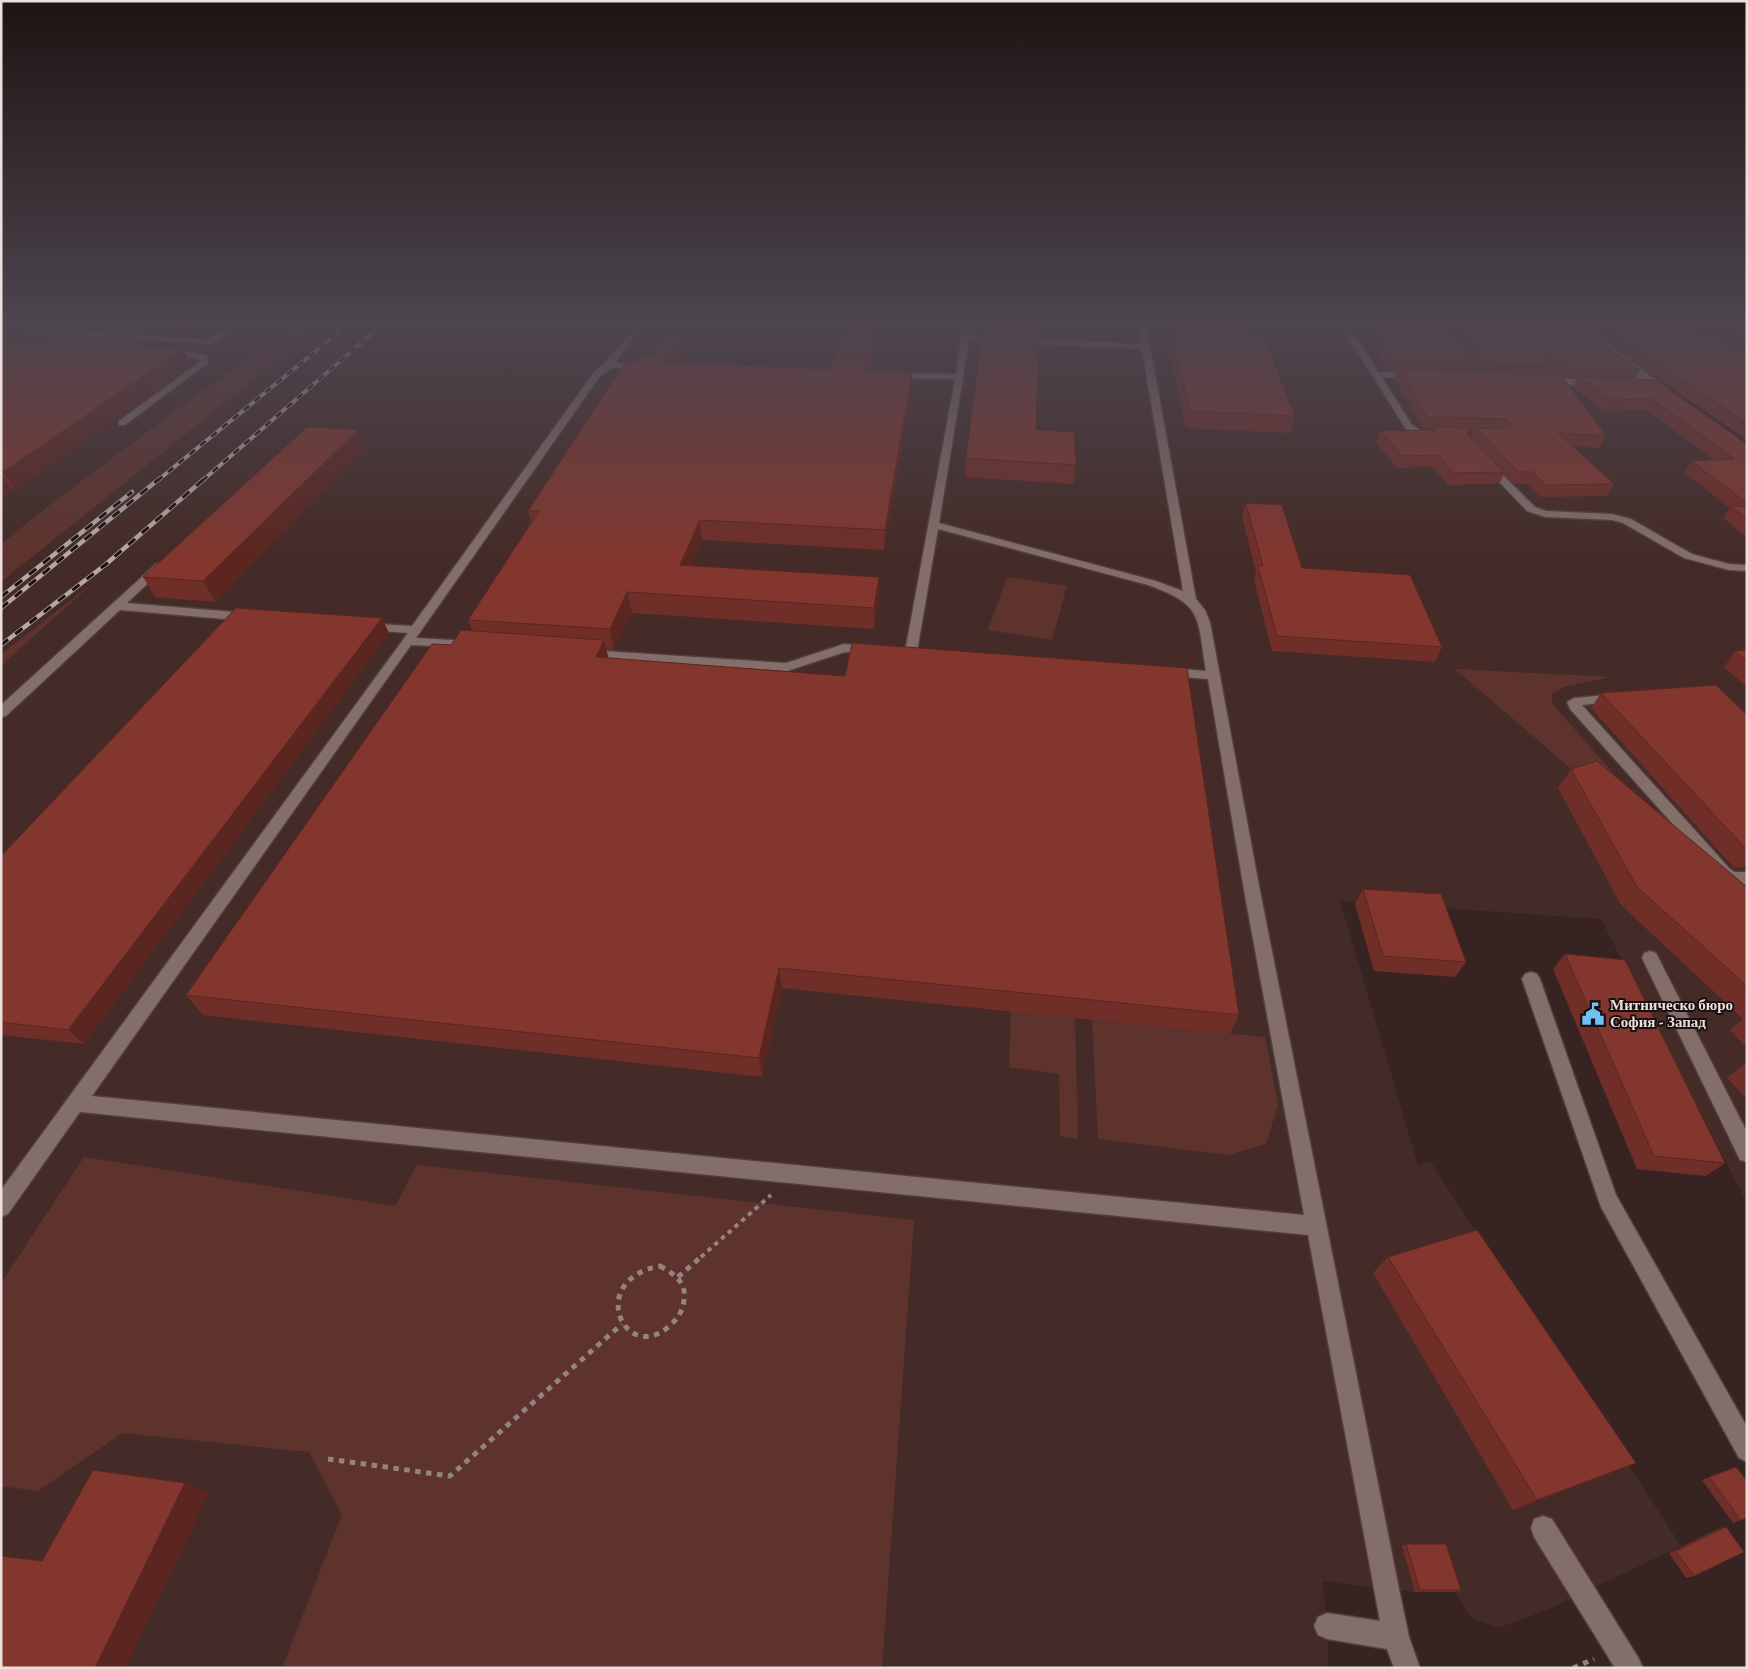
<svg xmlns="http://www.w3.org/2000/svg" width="1748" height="1669" viewBox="0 0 1748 1669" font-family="'Crimson Pro',serif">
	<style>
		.built { fill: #442b27 }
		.green { fill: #5f332d }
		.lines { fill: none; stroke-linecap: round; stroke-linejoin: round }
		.service-casing { stroke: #4f3f3d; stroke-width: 3 }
		.minor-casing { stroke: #4f3f3d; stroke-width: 2 }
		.path-far1 { stroke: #938381; stroke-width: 4; stroke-dasharray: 4.5 4.5; stroke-linecap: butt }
		.path { stroke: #938381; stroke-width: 5; stroke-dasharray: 5.5 5.5; stroke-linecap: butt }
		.service { fill: #846e6a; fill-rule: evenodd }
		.minor { fill: #846e6a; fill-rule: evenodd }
		.rail-far1-casing { stroke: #b7a8a6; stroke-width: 4 }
		.rail-casing { stroke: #b7a8a6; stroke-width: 4.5 }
		.rail-far1 { stroke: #18100f; stroke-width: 2.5; stroke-dasharray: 7; stroke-linecap: butt }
		.rail { stroke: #18100f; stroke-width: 3; stroke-dasharray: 9; stroke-linecap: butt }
		.wall { fill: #702e28; fill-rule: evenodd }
		.shaded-wall { fill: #5b2620 }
		.building { fill: #82362e; stroke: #5b2620 }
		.labels { text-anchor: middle; stroke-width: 4; stroke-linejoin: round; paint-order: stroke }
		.poi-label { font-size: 15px; font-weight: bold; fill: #ecdfdd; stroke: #18100f; text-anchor: start }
	</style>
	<rect width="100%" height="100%" fill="#372422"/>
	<!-- built -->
	<path class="built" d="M1,324H292L52,503L1,544Z
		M323,324H1567L1747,455V1203L1601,919L1340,901L1418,1165L1430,1161L1681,1546L1549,1609L1498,1628L1470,1617L1455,1592H1415L1322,1581L1327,1626L1328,1663L1326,1668H1V666L87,588L1,654V582Z"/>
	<!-- green -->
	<path class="green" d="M292,324H323L1,582V544L52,503Z
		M1007,577L1067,586L1052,640L988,630Z
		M94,582L1,666V654Z
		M1455,669L1611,677L1563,687L1552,694V703L1690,862L1584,780Z
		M1011,1011L1075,1018L1078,1139L1060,1136L1059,1074L1009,1067Z
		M1092,1020L1265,1037L1278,1105L1266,1144L1228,1155L1098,1139Z
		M84,1157L395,1206L417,1165L914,1220L882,1668H282L342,1515L309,1452L122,1433L38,1491L1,1486V1283Z"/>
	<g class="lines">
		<defs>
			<path id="service" d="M1,324H24L37,330L210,339L232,324H241L212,344L36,334L22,328L1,327Z
				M641,324H649L633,339L615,363H643L647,366L646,368H611L600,376L416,638L471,641L475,642L477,645L475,648L411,645L92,1096L1304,1215L1245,896L1208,679L1170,676L1164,672L1170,668L1206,671C1197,617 1204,605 1148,585L938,529L917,652L911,656L905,652L955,379L893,378L889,375L890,373L956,374L963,324H971L969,336L1141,344L1138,324H1146L1196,599L1205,610L1210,622L1261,896L1399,1589L1409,1637L1420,1668H1394L1387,1649L1327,1639L1318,1635L1314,1626L1318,1617L1327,1613L1380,1621L1308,1235L80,1112L8,1214L1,1217V1190L408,633L367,630L361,626L363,623L412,626L594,372C612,359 623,339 641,324ZM969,341L1142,349L1183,591L1156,581L939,523Z
				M1345,324H1353L1350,327L1378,372L1419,374V378L1416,379L1382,377L1412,425L1420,430L1437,432V436H1418L1406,429L1342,327Z
				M162,350L193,352L206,355L209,362L125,425H119V421L201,361L199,359L162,354Z
				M1546,378L1596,380L1600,383L1596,386L1543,383V379Z
				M1487,461L1490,462L1535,507L1546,511L1612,514L1631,519L1692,554L1729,564L1747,565V571L1729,570L1684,558L1623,523L1612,520L1545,517L1527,511L1484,466V462Z
				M160,563L164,564L166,566L164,568L127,603L247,613L253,617L247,621L120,610L6,716L1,717V705L156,564Z
				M844,644L870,646L876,650L870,654L845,652L787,671L589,658L583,654L589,650L786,663Z
				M1617,694L1622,695L1624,698L1622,701L1582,705L1730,869L1735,872H1747V884H1732L1720,877L1570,709L1567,702L1574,698Z
				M1650,951L1656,953L1747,1132V1162L1740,1160L1642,958L1644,953Z
				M1531,972L1537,974L1540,979L1616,1195L1747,1427V1462L1739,1458L1601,1207L1522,979L1525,974Z
				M1543,1516L1552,1519L1639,1659L1643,1668H1615L1534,1537L1531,1528L1534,1519Z"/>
			<path id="minor" d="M1565,324H1581L1684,401L1682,404H1670L1592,348Z
				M1706,338H1747V346L1701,345L1699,342L1701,339Z"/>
		</defs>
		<!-- service casing -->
		<use href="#service" class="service-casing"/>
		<!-- minor casing -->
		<use href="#minor" class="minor-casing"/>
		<!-- path-far1 -->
		<path class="path-far1" d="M701,1257L771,1195"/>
		<!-- path -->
		<path class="path" d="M660,1266C674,1274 687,1282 684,1300C683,1312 676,1321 667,1328C624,1363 586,1280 660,1266Z
			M678,1277L702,1256
			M328,1459L450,1476L622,1324
			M1573,1668L1594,1659"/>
		<!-- service -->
		<use href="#service" class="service"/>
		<!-- minor -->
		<use href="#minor" class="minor"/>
		<defs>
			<path id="rail-far1" d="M157,481L349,324
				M202,481L383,324"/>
			<path id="rail" d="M1,597L132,492
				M1,608L159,479
				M1,645L105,565L204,479"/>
		</defs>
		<!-- rail-far1 casing -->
		<use href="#rail-far1" class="rail-far1-casing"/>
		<!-- rail casing -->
		<use href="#rail" class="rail-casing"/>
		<!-- rail-far1 -->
		<use href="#rail-far1" class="rail-far1"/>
		<!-- rail -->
		<use href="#rail" class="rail"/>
	</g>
	<!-- wall -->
	<path class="wall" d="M92,324H212L194,336L96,331Z
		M848,324H883L870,369H867V371L912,391L884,550L702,540L691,566L879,577V597L874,629L632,613L614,650L606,649L608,658L1239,1015L1230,1034L782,988L762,1077L203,1015L186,995L451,645L472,631L468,620L531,523L528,511L639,361L650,354L686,335L687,344L677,363L830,369L837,360L836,355Z
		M1008,324H1039L1036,430L1076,465L1073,484L965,477L966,458L1008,328Z
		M1163,324H1250L1256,338L1295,416L1290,433L1186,428Z
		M1363,324H1579L1596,339L1640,370L1635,379L1747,444V537L1723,518L1730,508L1684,472L1691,461L1714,460L1646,410L1604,411L1573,387L1577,378L1563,377L1606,436L1600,448L1573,446L1614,484L1607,496L1540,497L1527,484H1513L1504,474L1499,484L1448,485L1433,467L1397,468L1376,443L1381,431L1433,430V429L1423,428L1394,379L1397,371H1389L1362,327ZM1445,326L1448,327L1481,372L1470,371L1474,363ZM1551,371L1557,375H1550Z
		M1584,324H1692L1706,336L1747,357V440L1603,341Z
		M1696,324H1747V357L1712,337Z
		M1,339L183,349L191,366L15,490H12L1,498Z
		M365,448L215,602L155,597L143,577Z
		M1246,503L1302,568L1442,647L1435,662L1272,651L1254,580L1256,572L1242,517Z
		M389,633L84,1044L1,1035V856Z
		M1747,650V687L1724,667L1735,651Z
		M1601,693L1747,715V867L1734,868L1591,708Z
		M1571,769L1747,887V1048L1730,1030L1743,1019L1621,905L1558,788Z
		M1363,889L1466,962L1455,977L1374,971L1355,904Z
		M1565,954L1725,1163L1706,1176L1637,1169L1553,969Z
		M1747,1062V1099L1727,1078Z
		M1388,1257L1610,1474L1513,1510L1373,1273Z
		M1736,1467L1741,1520L1733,1523L1702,1480Z
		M1726,1527L1694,1576L1686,1578L1669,1553L1718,1529Z
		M1406,1544L1461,1590L1455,1592H1415L1402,1546Z"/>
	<!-- shaded-wall -->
	<path class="shaded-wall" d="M188,324H212L194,336Z
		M880,324H883L870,369V356Z
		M686,335L687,344L676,363L675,354Z
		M156,340L164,356L144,347Z
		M183,349L191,366L15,490L3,472Z
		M669,354L672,372L665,362Z
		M867,361V378L864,371Z
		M912,373V391L884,550L885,530Z
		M1474,428L1469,440L1462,443L1467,432Z
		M358,430L365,448L215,602L203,581Z
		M1,474L12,490L1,498Z
		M700,520L702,540L683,585L680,565Z
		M879,577V597L874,629V608Z
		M627,592L632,613L614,650L610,629Z
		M382,618L389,633L84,1044L68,1030Z
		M604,640L609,661L596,657Z
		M779,968L782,988L762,1077L759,1058Z
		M1636,1463L1610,1474L1513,1510L1537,1500Z
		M185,1483L209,1493L126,1668H95Z"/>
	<!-- building -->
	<path class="building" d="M848,324H880L870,356L836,355Z
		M1169,324H1250L1256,338H1264L1295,416L1190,411Z
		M1370,324H1443L1474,363L1392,360Z
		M1457,324H1579L1596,339L1640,370L1565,367L1540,348L1554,366L1488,364Z
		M1601,324H1692L1706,336L1747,357V423L1608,330Z
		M1714,324H1747V343L1718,327Z
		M983,327L1039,329L1036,430L1074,432L1076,465L966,458Z
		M53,334L156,340L144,347L183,349L3,472H1V339L41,341Z
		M662,334L686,335L675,354H650Z
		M644,354H669L665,362L830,369L833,359L867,361L864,371L912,373L885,530L700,520L680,565L879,577L874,608L627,592L610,629L468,620L539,511H528L626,361H639Z
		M1398,368L1561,375L1606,436L1558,433L1614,484L1546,485L1533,472H1519L1478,430L1474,428L1467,432V434L1504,472L1454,473L1438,455L1402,456L1381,431L1437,430L1434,427L1506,429L1513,425L1507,419L1428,417Z
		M1578,376L1655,380L1747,444V503L1691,461L1735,459L1652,399L1610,400Z
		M307,427L358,430L203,581L143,577Z
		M1246,503L1282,505L1302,568L1410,575L1442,647L1277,636L1258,566H1263Z
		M1731,506H1747V519Z
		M236,608L382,618L68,1030L1,1022V856Z
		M461,630L604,640L596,657L845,676L852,643L1187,668L1239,1015L779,968L759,1058L186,995L432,644L451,645Z
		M1747,650V661L1735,651Z
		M1716,685L1747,715V850L1601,693Z
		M1597,761L1747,887V986L1637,887L1571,769Z
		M1363,889L1441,894L1466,962L1383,956Z
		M1565,954L1625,960L1725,1163L1654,1156Z
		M1477,1230L1636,1463L1537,1500L1388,1257Z
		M1736,1467L1747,1481V1518L1741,1520L1709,1477Z
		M93,1470L185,1483L95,1668H1V1556L42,1561Z
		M1726,1527L1744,1552L1694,1576L1676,1551Z
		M1406,1544H1446L1461,1590H1420Z"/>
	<!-- sky -->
	<linearGradient id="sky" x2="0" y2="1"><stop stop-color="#1e1413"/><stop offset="0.58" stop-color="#4d454f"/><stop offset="1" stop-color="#4d454f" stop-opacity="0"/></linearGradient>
	<rect width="1748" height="557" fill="url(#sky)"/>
	<!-- icons -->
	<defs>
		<symbol id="civic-bare" viewBox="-9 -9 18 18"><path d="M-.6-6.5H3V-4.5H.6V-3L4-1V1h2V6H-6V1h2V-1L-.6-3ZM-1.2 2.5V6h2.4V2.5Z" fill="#71c1f5" stroke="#18100f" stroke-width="2.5" paint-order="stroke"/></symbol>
	</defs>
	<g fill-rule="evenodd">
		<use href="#civic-bare" x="1577" y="998" width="32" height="32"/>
	</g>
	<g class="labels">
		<!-- poi labels -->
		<g class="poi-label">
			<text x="1610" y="1010">Митническо бюро<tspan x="1610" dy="17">София - Запад</tspan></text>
		</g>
	</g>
	<!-- border -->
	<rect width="1748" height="1669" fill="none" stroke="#ecdfdd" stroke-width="5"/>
</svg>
